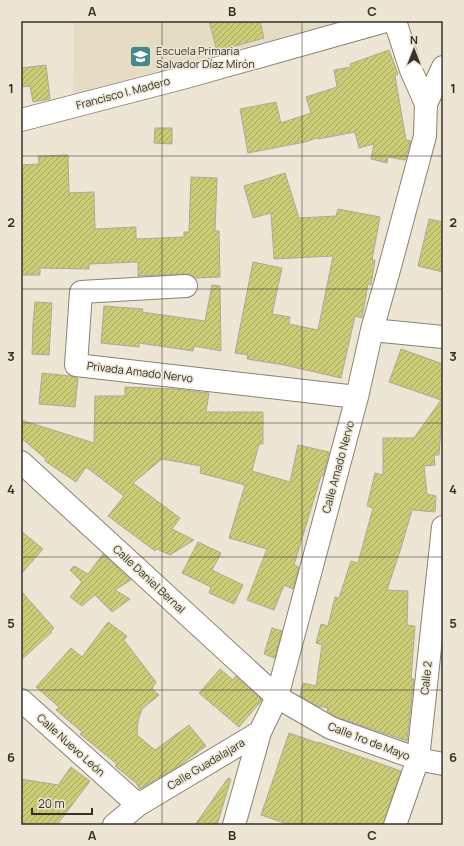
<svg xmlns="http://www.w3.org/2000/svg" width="464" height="846" viewBox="0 0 464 846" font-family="Manrope,sans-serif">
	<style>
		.built { fill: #e6dcc3 }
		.building { fill: url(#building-hatch); stroke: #aaab99 }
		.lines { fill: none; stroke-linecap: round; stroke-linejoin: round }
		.minor-casing { stroke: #898373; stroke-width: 24 }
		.minor { stroke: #fff; stroke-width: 22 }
		.grid { fill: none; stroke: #34312b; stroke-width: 1; stroke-opacity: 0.55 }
		.labels { text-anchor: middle; stroke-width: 3; stroke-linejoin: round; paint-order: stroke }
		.poi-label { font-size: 11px; fill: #34312b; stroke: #ede6d4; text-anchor: start }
		.street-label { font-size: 11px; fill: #34312b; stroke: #ede6d4 }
		.neatline { fill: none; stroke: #34312b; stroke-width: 1.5 }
		.grid-label { font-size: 13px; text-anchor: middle; font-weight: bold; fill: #34312b }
	</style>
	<defs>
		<pattern id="building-hatch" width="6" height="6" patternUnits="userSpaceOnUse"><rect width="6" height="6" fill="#cccb76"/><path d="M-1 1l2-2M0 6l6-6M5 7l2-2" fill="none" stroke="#a6a561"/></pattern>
	</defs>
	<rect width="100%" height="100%" fill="#ede6d4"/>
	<!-- built -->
	<path class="built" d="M74,21H341L73,94Z"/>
	<!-- building -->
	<path class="building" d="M209,21H260L264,38L217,51Z
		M389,50L398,74L395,76L406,140L411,141L405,160L388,157L387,163L371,159L374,144L359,148L355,132L318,139L317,138L305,142L248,153L240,109L276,102L281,123L311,113L306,97L337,87L334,70L351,67L350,64Z
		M46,65L50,99L33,102L30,86L21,87V68Z
		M155,128H172V144L154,143Z
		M68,155L69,193L94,192L95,229L136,227V239L184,237V232H189L191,177L217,178L215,231H219L220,277L195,278L191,275L185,274L138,276V262L89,264V269L40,268V275H21V207H23L21,165L39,164L38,156Z
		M285,173L299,218L336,216L338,209L380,217L372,260H375L371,285L368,284L362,318L355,316L341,378L284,365L247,359L248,355L235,353L253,262L282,268L272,314L290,317L289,324L318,330L333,256L274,259L271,213L253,218L244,186Z
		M429,219L443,222V272L418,266Z
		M212,285L220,286L221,351L194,346L193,351L139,343V347L101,343L104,306L143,309L142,312L205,321Z
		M35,302L52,303L49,355L32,354L33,324Z
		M401,349L443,364V401L439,455H434L435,465L424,466L427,494L436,496L435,512L412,510L401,548L387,590L408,591L407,625L415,626L411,679H414L407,741L336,717L327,711L328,708L317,706L300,696L303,683L316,686L322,645L316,643L321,624L328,626L335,597L339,598L351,561L358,563L373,508L367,506L375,473L383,475V438H414L441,400L389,382Z
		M42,373L70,376L78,378L75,407L39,404Z
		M125,387L174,389L209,393L206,412H263V444H259L252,471L290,482L298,445L329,452L323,476H321L294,565L299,567L293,589L284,585L274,610L247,600L267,549L229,538L245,485L200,473L201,466L162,459L133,483L180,518L172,529L194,540L170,555L157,549L155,551L108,516L124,496L86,467L76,482L45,461L46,459L21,438V420L94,443L95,396H125Z
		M21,531L43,549L21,574Z
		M198,542L221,553L212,570L243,585L234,604L209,593L211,587L182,573Z
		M103,554L131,580L115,590L130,599L112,612L95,595L82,606L70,597L82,582L70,570L74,566L88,574Z
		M21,591L54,628L51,631L52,632L21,660Z
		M108,622L127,636L124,640L156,682L152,689L159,695L142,709L138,721L137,735L155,750L189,725L206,746L179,766L140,789L136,783L115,766L117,764L80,734L82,732L56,710L59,707L36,687L71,648L82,657Z
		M272,628L282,631L275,658L264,654Z
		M220,669L233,680L236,676L262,700L239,727L199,693Z
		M289,733L318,743V742L401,771L383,825H290L261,815Z
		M71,767L90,781L57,825H21V779L58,785Z
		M228,778L231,779L217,825H195Z"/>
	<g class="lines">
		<defs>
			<path id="minor" d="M395,21L411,70L426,104
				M21,120L186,77L386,21
				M186,286L81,292L76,365L357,397
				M372,330L443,337
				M21,462L277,697L331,728L418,759L443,764
				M21,700L138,805
				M114,825L138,805L260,732
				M234,825L260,732L277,697L357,397L372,330L389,270L425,136L426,104L443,67
				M395,825L418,759L443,527"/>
		</defs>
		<!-- minor casing -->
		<use href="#minor" class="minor-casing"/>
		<!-- minor -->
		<use href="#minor" class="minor"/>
	</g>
	<!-- grid -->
	<path class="grid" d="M162,21V825M302,21V825M21,156H443M21,289H443M21,423H443M21,557H443M21,690H443"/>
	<!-- icons -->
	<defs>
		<symbol id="school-square" viewBox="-11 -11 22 22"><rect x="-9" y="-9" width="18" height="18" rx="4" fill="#428a86" stroke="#ede6d4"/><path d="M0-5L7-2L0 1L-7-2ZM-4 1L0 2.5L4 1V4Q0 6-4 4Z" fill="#fff"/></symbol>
	</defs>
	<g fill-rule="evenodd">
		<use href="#school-square" x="128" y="44" width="25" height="25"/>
	</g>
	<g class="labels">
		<!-- poi labels -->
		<g class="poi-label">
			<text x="156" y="55">Escuela Primaria<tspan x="156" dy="13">Salvador Díaz Mirón</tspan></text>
		</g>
		<!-- street labels -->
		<g class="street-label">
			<text transform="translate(123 93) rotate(-15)" y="4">Francisco I. Madero</text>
			<text transform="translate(140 372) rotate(7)" y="4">Privada Amado Nervo</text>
			<text transform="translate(338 467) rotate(-75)" y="4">Calle Amado Nervo</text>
			<text transform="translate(149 579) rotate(43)" y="4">Calle Daniel Bernal</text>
			<text transform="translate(426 678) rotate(-84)" y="4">Calle 2</text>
			<text transform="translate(369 741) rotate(21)" y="4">Calle 1ro de Mayo</text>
			<text transform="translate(71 745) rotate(42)" y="4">Calle Nuevo León</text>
			<text transform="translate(206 764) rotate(-31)" y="4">Calle Guadalajara</text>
		</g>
	</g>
	<!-- border -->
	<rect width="464" height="846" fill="none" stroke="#ede6d4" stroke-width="44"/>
	<!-- north arrow -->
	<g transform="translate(414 50)" stroke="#ede6d4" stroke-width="3" paint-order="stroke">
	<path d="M0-3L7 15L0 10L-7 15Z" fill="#34312b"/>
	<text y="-6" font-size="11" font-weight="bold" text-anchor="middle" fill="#34312b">N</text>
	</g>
	<!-- scale -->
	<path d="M32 808v6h60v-6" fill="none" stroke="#34312b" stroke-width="2"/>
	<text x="38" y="808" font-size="12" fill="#34312b" stroke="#ede6d4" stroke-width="3" paint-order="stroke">20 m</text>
	<rect x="22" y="22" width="420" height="802" class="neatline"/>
	<g class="grid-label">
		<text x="92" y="16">A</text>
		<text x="232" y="16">B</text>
		<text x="372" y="16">C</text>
		<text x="11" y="93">1</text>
		<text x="453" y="93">1</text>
		<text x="11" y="227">2</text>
		<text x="453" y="227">2</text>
		<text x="11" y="361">3</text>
		<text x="453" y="361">3</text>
		<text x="11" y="494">4</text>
		<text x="453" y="494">4</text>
		<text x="11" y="628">5</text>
		<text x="453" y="628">5</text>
		<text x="11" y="762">6</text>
		<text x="453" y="762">6</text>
		<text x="92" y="840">A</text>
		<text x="232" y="840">B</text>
		<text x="372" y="840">C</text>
	</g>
</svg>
